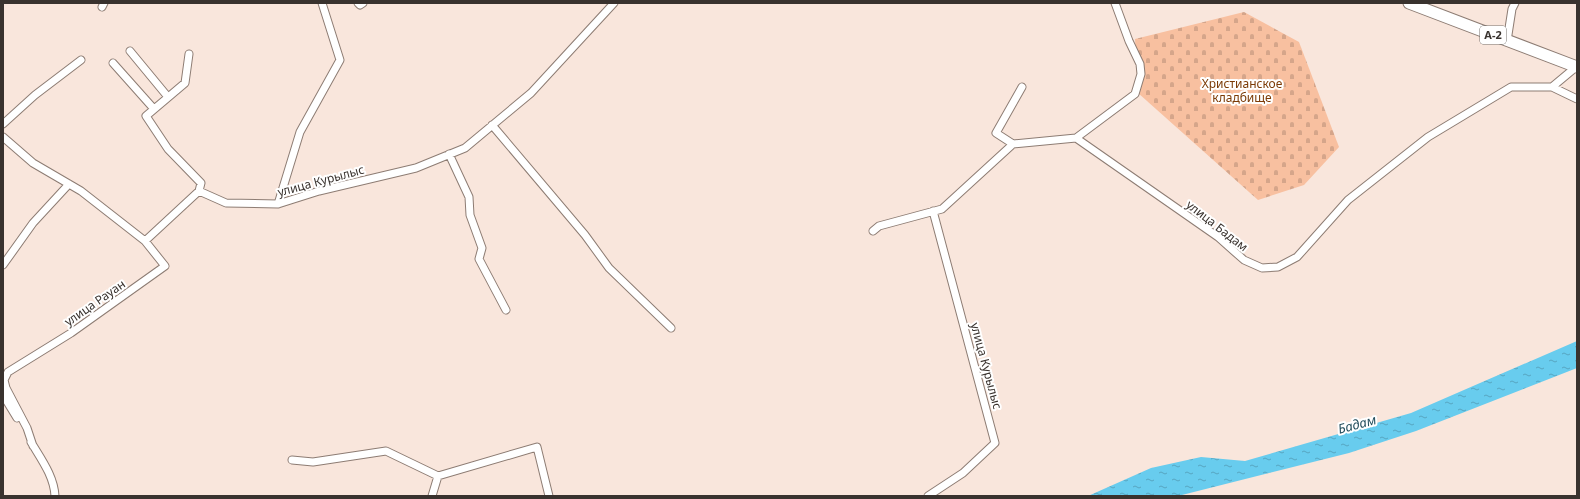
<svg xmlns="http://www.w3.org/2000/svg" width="1580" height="499" viewBox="0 0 1580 499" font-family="'Noto Sans',sans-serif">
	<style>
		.cemetery { fill: url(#cemetery-stones) }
		.water { fill: url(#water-ripples) }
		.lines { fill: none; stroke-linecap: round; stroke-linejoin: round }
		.minor-casing { stroke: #8d7c73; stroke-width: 9 }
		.trunk-casing { stroke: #8d7c73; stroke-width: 13 }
		.minor { stroke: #fff; stroke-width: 7 }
		.trunk { stroke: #fff; stroke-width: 11 }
		.labels { text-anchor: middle; stroke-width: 4; stroke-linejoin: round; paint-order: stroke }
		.shield { fill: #fff; stroke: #74706d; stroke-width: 1 }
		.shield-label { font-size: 11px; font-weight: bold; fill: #39322e }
		.park-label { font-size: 12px; fill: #7b3a05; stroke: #fff }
		.street-label { font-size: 12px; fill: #39322e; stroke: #fff }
		.water-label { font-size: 13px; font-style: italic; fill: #234e5d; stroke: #fff }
	</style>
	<defs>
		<pattern id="cemetery-stones" width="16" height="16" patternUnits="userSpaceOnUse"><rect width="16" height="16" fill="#f8c0a0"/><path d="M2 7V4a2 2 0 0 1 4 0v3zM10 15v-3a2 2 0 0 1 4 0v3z" fill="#d5a58a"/></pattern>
		<pattern id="water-ripples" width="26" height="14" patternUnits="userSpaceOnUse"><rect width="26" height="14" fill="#68ccee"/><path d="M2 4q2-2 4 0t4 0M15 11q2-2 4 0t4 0" fill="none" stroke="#57a6c1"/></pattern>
	</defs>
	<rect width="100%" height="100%" fill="#f9e6dc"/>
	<!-- cemetery -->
	<path class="cemetery" d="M1244,12L1299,42L1339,147L1304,185L1258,200L1138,93L1135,39Z"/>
	<!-- water -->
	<path class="water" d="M1577,341V368L1416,431L1349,453L1178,496H1088L1151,468L1201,457L1245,461L1411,413Z"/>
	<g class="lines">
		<defs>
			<path id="minor" d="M358,3L360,5L363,3
				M102,7L104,3
				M1507,41L1512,9L1515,3
				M130,51L168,97
				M189,54L185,83L146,116L168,149L201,183L199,191
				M113,63L154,109
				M1552,87L1577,99
				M3,124L35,95L81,60
				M492,125L585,235L609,268L671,328
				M3,137L33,163L81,191L145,241L199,191L226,203L278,204L319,191L416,168L465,148L531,93L614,3
				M1076,138L1135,94L1141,74L1140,64L1129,41L1115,3
				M1013,144L996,133L1022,87
				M449,154L469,197L470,215L482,248L479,259L506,310
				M278,204L300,132L340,60L322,3
				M873,231L879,226L942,209L1013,144L1076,138L1218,237L1244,260L1262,268L1278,267L1297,257L1348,200L1428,137L1511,87H1552L1576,67
				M3,265L33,223L69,184
				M3,395L17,418
				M31,442C41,459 54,476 55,496
				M33,446L27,428L6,388L4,380L8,372L71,333L165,266L145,241
				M292,460L313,462L386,451L438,476
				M432,496L438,476L537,447L549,496
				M928,496L963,473L995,443L933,211"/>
			<path id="trunk" d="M1409,3L1577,67"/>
		</defs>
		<!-- minor casing -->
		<use href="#minor" class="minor-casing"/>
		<!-- trunk casing -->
		<use href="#trunk" class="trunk-casing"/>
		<!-- minor -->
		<use href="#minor" class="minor"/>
		<!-- trunk -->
		<use href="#trunk" class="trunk"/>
	</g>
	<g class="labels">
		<!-- shield labels -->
		<rect class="shield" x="1480" y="26" width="26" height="18" rx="3"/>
		<g class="shield-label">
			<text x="1493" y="39">A-2</text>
		</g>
		<!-- park labels -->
		<g class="park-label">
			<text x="1242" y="88">Христианское<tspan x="1242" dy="14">кладбище</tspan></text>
		</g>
		<!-- street labels -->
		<g class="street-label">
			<text transform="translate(321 181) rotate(-15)" y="4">улица Курылыс</text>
			<text transform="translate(1217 226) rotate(38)" y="4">улица Бадам</text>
			<text transform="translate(95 303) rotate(-35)" y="4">улица Рауан</text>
			<text transform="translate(986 366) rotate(75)" y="4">улица Курылыс</text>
		</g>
		<!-- water labels -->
		<g class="water-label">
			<text transform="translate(1357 424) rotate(-15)" y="5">Бадам</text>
		</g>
	</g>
	<!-- border -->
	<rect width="1580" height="499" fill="none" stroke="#39322e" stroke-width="8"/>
</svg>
